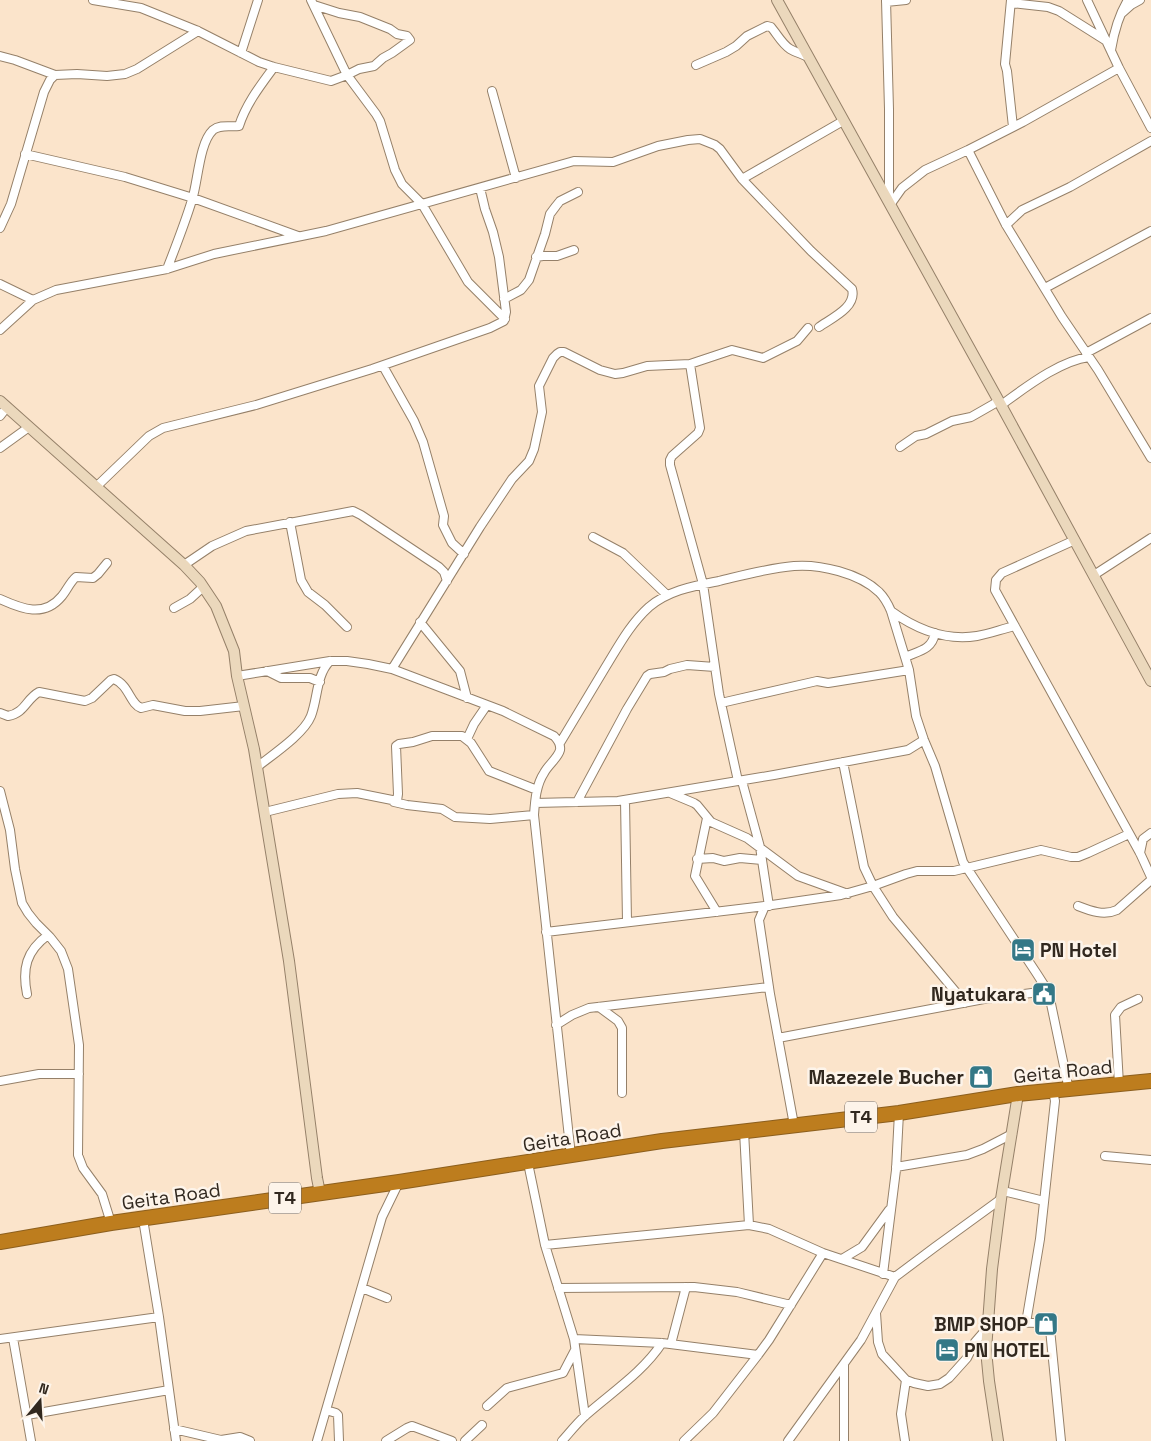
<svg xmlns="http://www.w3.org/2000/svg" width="1151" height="1441" viewBox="0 0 1151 1441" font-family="'Space Grotesk',sans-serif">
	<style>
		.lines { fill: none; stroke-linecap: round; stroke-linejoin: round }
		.street-casing { stroke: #958069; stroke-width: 10 }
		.secondary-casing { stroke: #958069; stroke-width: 12 }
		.highway-casing { stroke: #8c5f1e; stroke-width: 16 }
		.street { stroke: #fff; stroke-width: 8 }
		.secondary { stroke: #ebd8bc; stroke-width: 10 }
		.highway { stroke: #bd7d1e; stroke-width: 14 }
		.labels { text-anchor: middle; stroke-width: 5; stroke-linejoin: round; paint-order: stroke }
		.shield { fill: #fdf4ea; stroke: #6e655c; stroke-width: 1 }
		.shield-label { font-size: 18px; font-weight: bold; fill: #31281f }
		.poi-label { font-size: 19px; font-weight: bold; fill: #31281f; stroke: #fdf4ea; text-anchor: end }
		.street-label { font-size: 19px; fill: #31281f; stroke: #fdf4ea }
	</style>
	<rect width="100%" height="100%" fill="#fbe4cb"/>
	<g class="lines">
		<defs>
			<path id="street" d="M93,0L141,8L198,31L259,62L274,67L331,81L347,75L359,69L374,66L383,58L392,53L410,40L407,36L397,34L390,29L360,17L339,13L314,5
				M311,0L347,75L376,114L380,121L395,170L402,184L422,204L468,282L505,319
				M886,0L889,109V200
				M1011,0L1005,64L1007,71L1013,127
				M1087,0L1119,68L1151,128
				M886,2L906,0
				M1011,3L1048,7L1059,11L1105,40
				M1122,13L1131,5L1140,0
				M1111,50C1114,32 1118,16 1128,0
				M241,53L258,0
				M0,56L15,60L55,75L77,74L107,76L125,74L137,69L198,31
				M696,65L726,52L736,46L747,36L767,26L771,27C777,34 782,44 790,49C795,52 802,54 808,57
				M492,91L516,178
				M968,150L1006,225L1062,317L1098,370L1151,458
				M25,154L125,177L193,198L298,236
				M742,179L843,121
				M890,205L902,188L925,170L968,150L1023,122L1119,68
				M1006,225L1022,210L1070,187L1151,141
				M0,228L11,204L44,92L50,80L55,75
				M536,257L543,256H557L574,250
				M167,269C176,246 185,223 192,200C198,182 199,143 213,130C220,124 230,127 239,126C246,104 260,86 274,67
				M0,284L33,300
				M1045,288L1151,231
				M504,299L521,290L529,280L545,234L550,214L556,206L560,201L578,192
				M0,330L33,300L56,290L167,269L214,254L326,231L574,161L613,162L658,146L688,140L700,139L715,145L720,149L742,179L811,251L852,289C857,307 832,318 819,327
				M1086,353L1151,318
				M690,364L700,428L698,433L672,456L670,460V465L703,584L719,694L738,781
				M383,366L414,421L423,442L444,516L443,525L452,543L464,554
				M1001,405C1025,388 1059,361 1089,357
				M0,416L7,407
				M900,447L916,436L926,434L952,421L971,417L999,401
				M0,448L29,427
				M96,487L149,436L163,428L256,405L372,369L490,328L504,321L506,312L499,257L493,232L485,209L480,188
				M290,522L301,580L308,592L325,605L347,627
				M593,537L623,553L667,595
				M1075,540L1002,573L996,580L995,590L1140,853L1151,877
				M184,565L212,546L246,531L353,511L361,515L439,567L444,572L447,581
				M1094,575L1151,538
				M0,599C22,609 44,618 62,596C67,590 70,582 76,577L93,578L98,574L107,563
				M174,608L190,599L203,587
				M891,611C916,629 946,641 977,636C989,634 1002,629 1015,626
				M420,622L460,671L467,698
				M905,657C919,651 932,650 935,633
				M392,669L480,527L512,479L529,461L534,449L542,412L539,386L553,358L557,354L560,352H564L600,370L615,374L623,373L647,366L690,364L732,350L763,358L797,341L808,328
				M267,671L281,678H310L320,682
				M237,676L330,661H347L368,664L392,669L503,711L554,736C558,740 561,744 560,750C558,758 548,765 544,773C536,785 535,801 534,815L571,1156
				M721,703L817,681L828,683L909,670
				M0,713L8,716C25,713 26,699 39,692L85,701L92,698L111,680L114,679C129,685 130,704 141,708L153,705L185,711H200L244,706
				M467,739L474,724L487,705
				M560,743C575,718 590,693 605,668C618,647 630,624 649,607C669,590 694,586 719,581C744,575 769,568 794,566C820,564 859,573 879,592C884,597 888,604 891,611L909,670L916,716L924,740L935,766L963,862L1037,974L1044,985L1050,999L1069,1090
				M843,762L864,867L873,886L893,917L965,1003
				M257,767C272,755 304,734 311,716C318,698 316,675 330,661
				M742,781L760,847L769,906
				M0,791L10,830L15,869L22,903L28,913L36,923L50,937L61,951L68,969L79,1045L78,1155L83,1168L102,1194L111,1223
				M670,793L694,803L697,805L711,822L747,838L798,876L848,894
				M625,800L627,922
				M394,802L407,805L442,809L455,817L490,819L534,815
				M577,802L627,709L647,676L650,674L664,672L670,669L687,665L715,667
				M535,803L618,801L774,775L908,750L924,740
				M265,812L338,794L357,793L397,801L398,794L396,746L399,744L413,742L432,736H462L471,743L489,771L537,790
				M707,818L695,876L717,912
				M1140,853L1143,839L1151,833
				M697,859L713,858L724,861L740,858L762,860
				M765,906L759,920L770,994L794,1125
				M1078,906C1091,911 1104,916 1117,910L1151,880
				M546,932L765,906L841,895L873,886L906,874L917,871H954L1041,850L1071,857H1078L1088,853L1129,834
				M27,994C22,969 26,951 48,935
				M599,1007L618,1021L622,1028V1093
				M556,1025L572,1015L589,1008L769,987
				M778,1038L984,999L1047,991
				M0,1081L39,1074H79
				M1119,1084L1115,1015L1121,1007L1138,999
				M744,1131L749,1225
				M1105,1156L1151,1160
				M528,1163L545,1245L574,1339L585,1416
				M896,1167L967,1155L983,1149L1012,1134
				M1003,1191L1044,1201
				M143,1219L159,1317L176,1441
				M545,1245L749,1225L769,1229L823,1253L895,1277
				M842,1259L862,1247L889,1210
				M883,1274L896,1170L899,1113
				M362,1288L387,1298
				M558,1288L694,1287L737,1292L791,1305
				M876,1313L878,1342L882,1354L906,1380L914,1383L928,1386L940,1384L949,1378L967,1358L975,1342L988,1327
				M988,1322L1042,1323L1048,1325L1050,1329L1061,1441
				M1026,1323L1040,1239L1055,1101L1053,1091
				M13,1338L31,1441
				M0,1339L159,1317
				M574,1339L662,1343L758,1355
				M671,1344L686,1287
				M487,1406L507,1388L563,1373L575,1350
				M326,1410L336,1413L338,1415L339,1441
				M27,1415L169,1390
				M174,1429L221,1440L240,1437L250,1441
				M317,1441L382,1217L399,1182
				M386,1441L407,1428L412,1426L452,1441
				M465,1441L482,1425
				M562,1441C570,1432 577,1423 586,1415C612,1392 643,1372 662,1343
				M684,1441L713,1413L758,1355L769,1340L823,1253
				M788,1441L861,1340L895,1277L935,1247L1001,1199
				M844,1441V1365
				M905,1441L901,1414L906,1380"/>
			<path id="secondary" d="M777,0L1001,405L1151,681
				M0,401L184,565L200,582L216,606L234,651L237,676L254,749L289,961L317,1178L320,1193
				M998,1441L989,1381L986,1350L992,1269L1001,1199L1018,1094"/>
			<path id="highway" d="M0,1242L111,1223L399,1182L662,1141L899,1113L1018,1094L1151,1081"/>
		</defs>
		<!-- street casing -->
		<use href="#street" class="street-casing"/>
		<!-- secondary casing -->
		<use href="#secondary" class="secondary-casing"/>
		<!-- highway casing -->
		<use href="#highway" class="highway-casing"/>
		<!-- street -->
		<use href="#street" class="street"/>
		<!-- secondary -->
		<use href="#secondary" class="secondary"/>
		<!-- highway -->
		<use href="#highway" class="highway"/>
	</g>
	<!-- icons -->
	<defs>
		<symbol id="hotel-square" viewBox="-11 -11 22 22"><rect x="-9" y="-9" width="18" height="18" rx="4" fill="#347887" stroke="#fdf4ea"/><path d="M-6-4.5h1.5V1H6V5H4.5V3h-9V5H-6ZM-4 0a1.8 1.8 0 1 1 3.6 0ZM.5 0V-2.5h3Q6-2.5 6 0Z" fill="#fff"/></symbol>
		<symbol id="civic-square" viewBox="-11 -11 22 22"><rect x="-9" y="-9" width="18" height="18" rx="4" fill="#347887" stroke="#fdf4ea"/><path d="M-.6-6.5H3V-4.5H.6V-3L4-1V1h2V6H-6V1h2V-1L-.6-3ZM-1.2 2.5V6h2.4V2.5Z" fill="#fff"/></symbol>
		<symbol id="shop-square" viewBox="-11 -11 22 22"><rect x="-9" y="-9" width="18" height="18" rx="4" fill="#347887" stroke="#fdf4ea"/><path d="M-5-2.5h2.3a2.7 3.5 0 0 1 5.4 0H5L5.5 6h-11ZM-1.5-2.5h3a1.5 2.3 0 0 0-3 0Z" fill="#fff"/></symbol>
	</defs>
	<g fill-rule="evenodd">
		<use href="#hotel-square" x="1009" y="936" width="28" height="28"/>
		<use href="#civic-square" x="1030" y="980" width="28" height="28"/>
		<use href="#shop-square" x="967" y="1063" width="28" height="28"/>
		<use href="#shop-square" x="1032" y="1310" width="28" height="28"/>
		<use href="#hotel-square" x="933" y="1336" width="28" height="28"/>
	</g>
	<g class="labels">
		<!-- shield labels -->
		<g class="shield">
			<rect x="845" y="1101.5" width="32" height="31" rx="4"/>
			<rect x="269" y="1182.5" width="32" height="31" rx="4"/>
		</g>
		<g class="shield-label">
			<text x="861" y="1123">T4</text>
			<text x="285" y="1204">T4</text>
		</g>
		<!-- poi labels -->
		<g class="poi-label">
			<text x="1040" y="957" text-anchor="start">PN Hotel</text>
			<text x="1026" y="1001">Nyatukara</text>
			<text x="964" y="1084">Mazezele Bucher</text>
			<text x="1028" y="1331">BMP SHOP</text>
			<text x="964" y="1357" text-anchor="start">PN HOTEL</text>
		</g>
		<!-- street labels -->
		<g class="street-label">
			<text transform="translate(1063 1071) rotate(-6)" y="7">Geita Road</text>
			<text transform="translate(572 1137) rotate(-9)" y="7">Geita Road</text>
			<text transform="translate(171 1196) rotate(-8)" y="7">Geita Road</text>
		</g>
	</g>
	<!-- north arrow -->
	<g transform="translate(40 1401) rotate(18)" stroke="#fdf4ea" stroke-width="4" paint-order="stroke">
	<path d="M0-4L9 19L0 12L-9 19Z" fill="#31281f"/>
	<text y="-8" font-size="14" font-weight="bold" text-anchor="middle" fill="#31281f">N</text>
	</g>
</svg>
